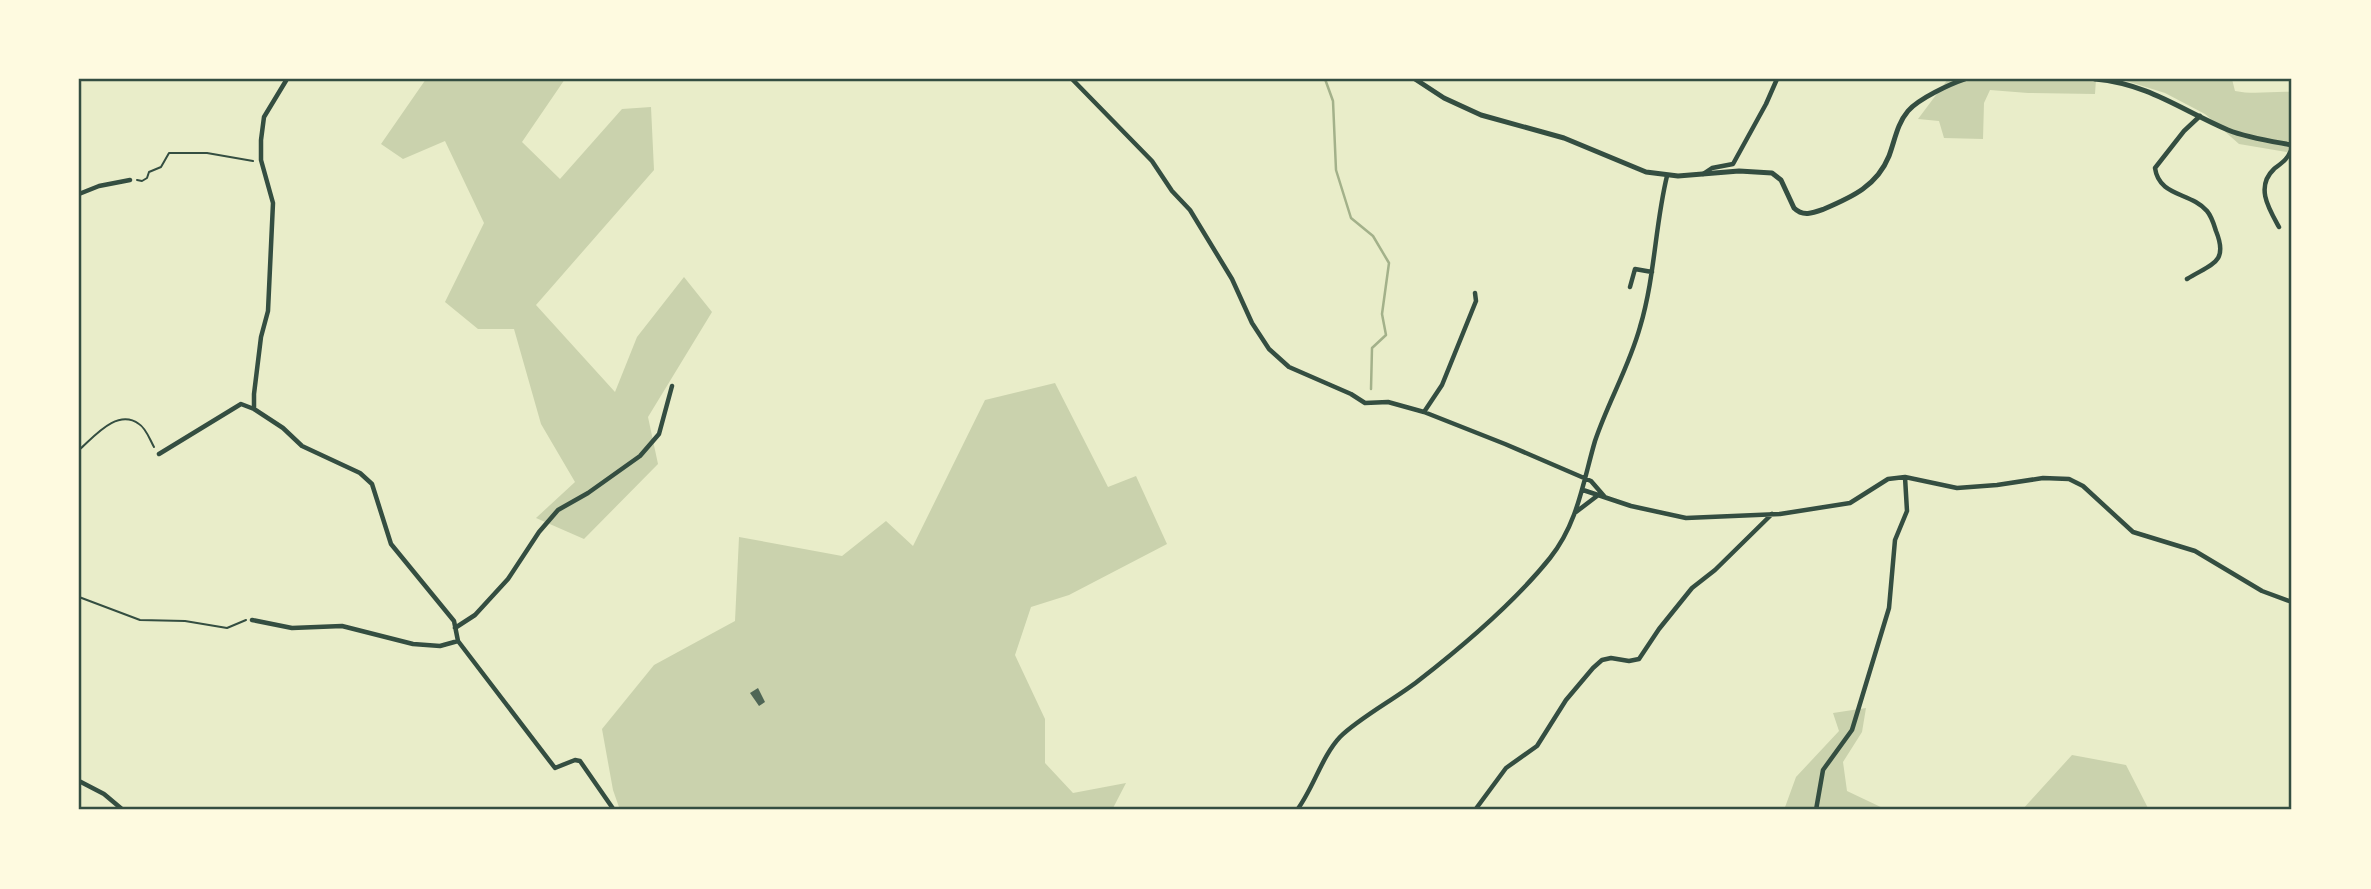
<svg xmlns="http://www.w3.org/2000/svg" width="2371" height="889" viewBox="0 0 2371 889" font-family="'Noto Serif',serif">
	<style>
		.green { fill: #cad2ad }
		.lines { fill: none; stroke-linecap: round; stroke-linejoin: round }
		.stream { stroke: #a3b18a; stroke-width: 2.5 }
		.building { fill: #4f6655 }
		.path { stroke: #344e41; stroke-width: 2 }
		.minor { stroke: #344e41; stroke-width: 4.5 }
		.tertiary { stroke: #344e41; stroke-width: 5 }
		.neatline { fill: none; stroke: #344e41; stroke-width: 2.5 }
	</style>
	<rect width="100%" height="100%" fill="#e9edc9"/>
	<!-- green -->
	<path class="green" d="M426,79H565L522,142L560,179L622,109L651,107L654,170L536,305L615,392L637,337L684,277L712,312L648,417L658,464L584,539L536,518L575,482L541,424L514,329H478L445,302L484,223L445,141L403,159L381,144Z
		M1948,79H2096L2095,94L2028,93L1990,90L1984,103L1983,139L1944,138L1939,121L1918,119Z
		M2120,79H2232L2235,91C2254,95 2273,91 2292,92V153L2239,144L2205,114L2165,93Z
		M1055,383L1108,487L1136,476L1167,544L1069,595L1031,607L1015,655L1045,719V763L1073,793L1126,783L1112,810H620L613,790L602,729L654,665L735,621L739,537L842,556L886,521L913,546L985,400Z
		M1866,708L1862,732L1843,762L1847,791L1887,810H1784L1796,777L1839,731L1833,713Z
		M2072,755L2126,765L2149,810H2022Z"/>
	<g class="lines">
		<!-- stream -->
		<path class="stream" d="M1325,79L1333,101L1336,170L1351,218L1373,236L1389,263L1382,314L1386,335L1372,348L1371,389"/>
	</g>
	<!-- building -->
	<path class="building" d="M758,688L765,702L759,706L750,693Z"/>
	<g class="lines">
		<!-- path -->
		<path class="path" d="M137,180L142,181L147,178L149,172L161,167L169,153H207L253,161
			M79,450C94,437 117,408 139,424C146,428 150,440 154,447
			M79,597L140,620L185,621L227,628L246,620"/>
		<!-- minor -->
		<path class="minor" d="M1072,79L1152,161L1172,191L1190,210L1232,279L1252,323L1269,349L1289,367L1351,394L1365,403L1388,402L1424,412L1505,444L1591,481L1604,496
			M1703,174L1712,168L1733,164L1766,104L1777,79
			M79,194L99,186L130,180
			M2279,227C2269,209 2255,187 2274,169C2283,162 2288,159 2292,148
			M2187,279C2211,264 2229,263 2216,231C2214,225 2212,217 2207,211C2191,192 2159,197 2155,168L2184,131L2200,116
			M1630,287L1635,269L1652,272
			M254,409V394L261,337L268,311L273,203L261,160V140L264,117L287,79
			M1424,412L1442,385L1476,301L1475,293
			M159,454L241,404L254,409L283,428L302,446L360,473L372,484L391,544L454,621L458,641L555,768L575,760L580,761L614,810
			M1583,490L1631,506L1686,518L1780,514L1850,503L1888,479L1905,477L1957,488L1997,485L2043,478L2069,479L2083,486L2133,532L2195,551L2262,591L2292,602
			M1576,512L1597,496
			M252,620L292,628L342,626L413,644L440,646L458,641
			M455,628L475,615L508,579L539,532L558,510L588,493L640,456L659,434L672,386
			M79,781L104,794L123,810
			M1297,810C1313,789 1322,756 1340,737C1359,718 1395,699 1418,681C1463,646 1514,603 1550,558C1578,523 1583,482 1595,441C1608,402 1629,367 1640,327C1655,277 1655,225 1667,176
			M1475,810L1506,768L1537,746L1566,700L1593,668L1602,660L1611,658L1629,661L1639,659L1659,629L1692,588L1715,570L1772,514
			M1816,810L1823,770L1852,730L1889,608L1895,540L1907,511L1905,477"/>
		<!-- tertiary -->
		<path class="tertiary" d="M1415,79L1444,98L1481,115L1564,138L1646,172L1678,176L1739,171L1772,173L1781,180L1794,208C1803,217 1813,213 1824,209C1852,197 1877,186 1889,156C1895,140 1897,124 1908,111C1918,99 1950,84 1965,79
			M2095,79C2149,84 2181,110 2228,130C2248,138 2270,141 2292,145"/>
	</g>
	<!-- border -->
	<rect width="2371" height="889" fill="none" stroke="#fefae0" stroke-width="161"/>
	<rect x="80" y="80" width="2210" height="728" class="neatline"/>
</svg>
